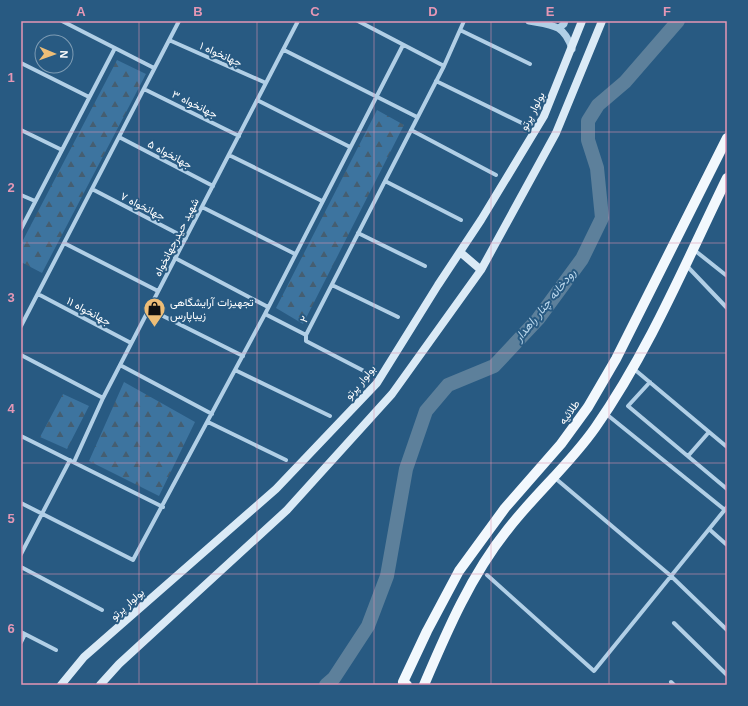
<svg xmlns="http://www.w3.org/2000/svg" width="748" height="706" viewBox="0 0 748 706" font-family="Helvetica,Vazirmatn,sans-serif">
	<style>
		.forest { fill: url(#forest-firs) }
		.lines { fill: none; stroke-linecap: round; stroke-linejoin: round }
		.river { stroke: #5d809b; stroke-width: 14 }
		.minor { stroke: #b1cfe6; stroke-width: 4 }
		.tertiary { stroke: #b1cfe6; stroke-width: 7 }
		.secondary { stroke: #daeaf6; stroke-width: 8 }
		.primary { stroke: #f2f8fd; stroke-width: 10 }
		.grid { fill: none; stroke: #e497b5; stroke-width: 1; stroke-opacity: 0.55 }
		.labels { text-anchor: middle; stroke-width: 4; stroke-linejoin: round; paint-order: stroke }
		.street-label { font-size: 11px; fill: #fff; stroke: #285a82 }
		.poi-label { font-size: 11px; fill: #fff; stroke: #285a82; text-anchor: start }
		.water-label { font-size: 12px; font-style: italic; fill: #bcd9ee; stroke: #285a82 }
		.neatline { fill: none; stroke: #e497b5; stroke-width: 1.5 }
		.grid-label { font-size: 13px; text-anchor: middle; font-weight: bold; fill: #e497b5 }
	</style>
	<defs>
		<pattern id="forest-firs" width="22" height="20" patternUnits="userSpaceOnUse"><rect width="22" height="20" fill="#3d749f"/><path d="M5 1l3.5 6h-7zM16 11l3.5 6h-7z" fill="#455e71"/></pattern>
	</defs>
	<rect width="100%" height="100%" fill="#285a82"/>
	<!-- forest -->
	<path class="forest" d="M117,60L146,74L42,273L21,262V244Z
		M377,110L404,125L303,324L276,308Z
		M124,382L195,422L159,496L89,461Z
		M63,394L89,406L67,449L40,437Z"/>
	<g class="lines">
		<!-- river -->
		<path class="river" d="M326,685L334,678L368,626L387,576L406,469L426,411L448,385L494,366L538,319L582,259L602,218L597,168L588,140V121L598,105L625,82L678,21"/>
		<!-- minor -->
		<path class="minor" d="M62,21L154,68
			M358,21L444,66
			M460,30L530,64
			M169,40L266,83
			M284,50L417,117
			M21,63L89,97
			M436,81L528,126
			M144,89L239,136
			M257,100L350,147
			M21,130L62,150
			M411,130L496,175
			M119,137L213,186
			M229,155L322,201
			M385,181L461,220
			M92,189L186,238
			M21,195L35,201
			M202,207L295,254
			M21,229L115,48
			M358,233L425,266
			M64,243L158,291
			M693,249L727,276
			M175,258L268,307
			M686,265L727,308
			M332,285L398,317
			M38,294L131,343
			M149,309L243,356
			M265,314L403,45
			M21,326L179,21
			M306,335V341L364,371
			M21,355L103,398
			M120,365L212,414
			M634,369L727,447
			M235,370L330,416
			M650,382L628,406L727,489
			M605,413L725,510
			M208,422L286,460
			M21,436L163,507
			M688,456L709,432
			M74,462L103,398L298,21
			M555,478L671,576L727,630
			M21,503L133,560L265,314L306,335L444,66L464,21
			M709,529L727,545
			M21,554L70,460
			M21,567L102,610
			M487,575L594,671L727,507
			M674,623L727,675
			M21,632L56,650
			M21,642L25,634
			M671,682L674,685"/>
		<!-- tertiary -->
		<path class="tertiary" d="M529,21C552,25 564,24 572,49
			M559,28L564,24L565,21"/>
		<!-- secondary -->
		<path class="secondary" d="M460,252L481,270
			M61,685L84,657L276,489L377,383L438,285L481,220L544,116L582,21
			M100,685L119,664L287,510L392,394L481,270L556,133L602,21"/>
		<!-- primary -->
		<path class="primary" d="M407,685L403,682L427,631L459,571L505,508L561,444L588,407L616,359L727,138
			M424,685C447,631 471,575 508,529C535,494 569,465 595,428C649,351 686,262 727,178"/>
	</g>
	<!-- grid -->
	<path class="grid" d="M139,21V685M257,21V685M374,21V685M491,21V685M609,21V685M21,132H727M21,243H727M21,353H727M21,463H727M21,574H727"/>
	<!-- icons -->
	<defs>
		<symbol id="shop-pin" viewBox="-11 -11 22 30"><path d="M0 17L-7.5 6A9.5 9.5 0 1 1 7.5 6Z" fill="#eebe77" stroke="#285a82"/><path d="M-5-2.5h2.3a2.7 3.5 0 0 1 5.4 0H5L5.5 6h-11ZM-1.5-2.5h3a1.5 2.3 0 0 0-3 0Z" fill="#111"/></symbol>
	</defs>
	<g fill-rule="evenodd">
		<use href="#shop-pin" x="142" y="296" width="25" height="34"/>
	</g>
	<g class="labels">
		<!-- street labels -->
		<g class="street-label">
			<text transform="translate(221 54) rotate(24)" y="4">جهانخواه ۱</text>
			<text transform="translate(195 104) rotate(26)" y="4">جهانخواه ۳</text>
			<text transform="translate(532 111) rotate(-63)" y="4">بولوار پرتو</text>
			<text transform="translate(170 154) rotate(28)" y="4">جهانخواه ۵</text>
			<text transform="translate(143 206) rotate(27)" y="4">جهانخواه ۷</text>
			<text transform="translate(176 237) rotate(-63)" y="4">شهید حیدرجهانخواه</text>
			<text transform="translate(89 311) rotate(28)" y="4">جهانخواه ۱۱</text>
			<text transform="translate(304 319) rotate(-63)" y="4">۲</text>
			<text transform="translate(360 382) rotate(-50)" y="4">بولوار پرتو</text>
			<text transform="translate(569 412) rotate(-54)" y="4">طلائیه</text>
			<text transform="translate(127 604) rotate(-42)" y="4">بولوار پرتو</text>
		</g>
		<!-- poi labels -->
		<g class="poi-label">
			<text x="170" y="306">تجهیزات آرایشگاهی<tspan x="170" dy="13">زیباپارس</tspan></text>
		</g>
		<!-- water labels -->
		<g class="water-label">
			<text transform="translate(545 305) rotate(-51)" y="4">رودخانه چنار راهدار</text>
		</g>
	</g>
	<!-- border -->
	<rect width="748" height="706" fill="none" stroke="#285a82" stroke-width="44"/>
	<!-- north arrow -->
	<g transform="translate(54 54) rotate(92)"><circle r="19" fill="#285a82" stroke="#7e9cb4"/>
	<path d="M0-3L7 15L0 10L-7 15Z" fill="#eebe77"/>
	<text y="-6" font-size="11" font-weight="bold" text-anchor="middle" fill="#ffffff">N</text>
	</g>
	<rect x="22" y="22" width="704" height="662" class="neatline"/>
	<g class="grid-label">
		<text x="81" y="16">A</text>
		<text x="198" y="16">B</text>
		<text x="315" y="16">C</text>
		<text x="433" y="16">D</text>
		<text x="550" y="16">E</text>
		<text x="667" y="16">F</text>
		<text x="11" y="82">1</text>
		<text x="11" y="192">2</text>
		<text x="11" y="302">3</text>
		<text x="11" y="413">4</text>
		<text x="11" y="523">5</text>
		<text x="11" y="633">6</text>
	</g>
</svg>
